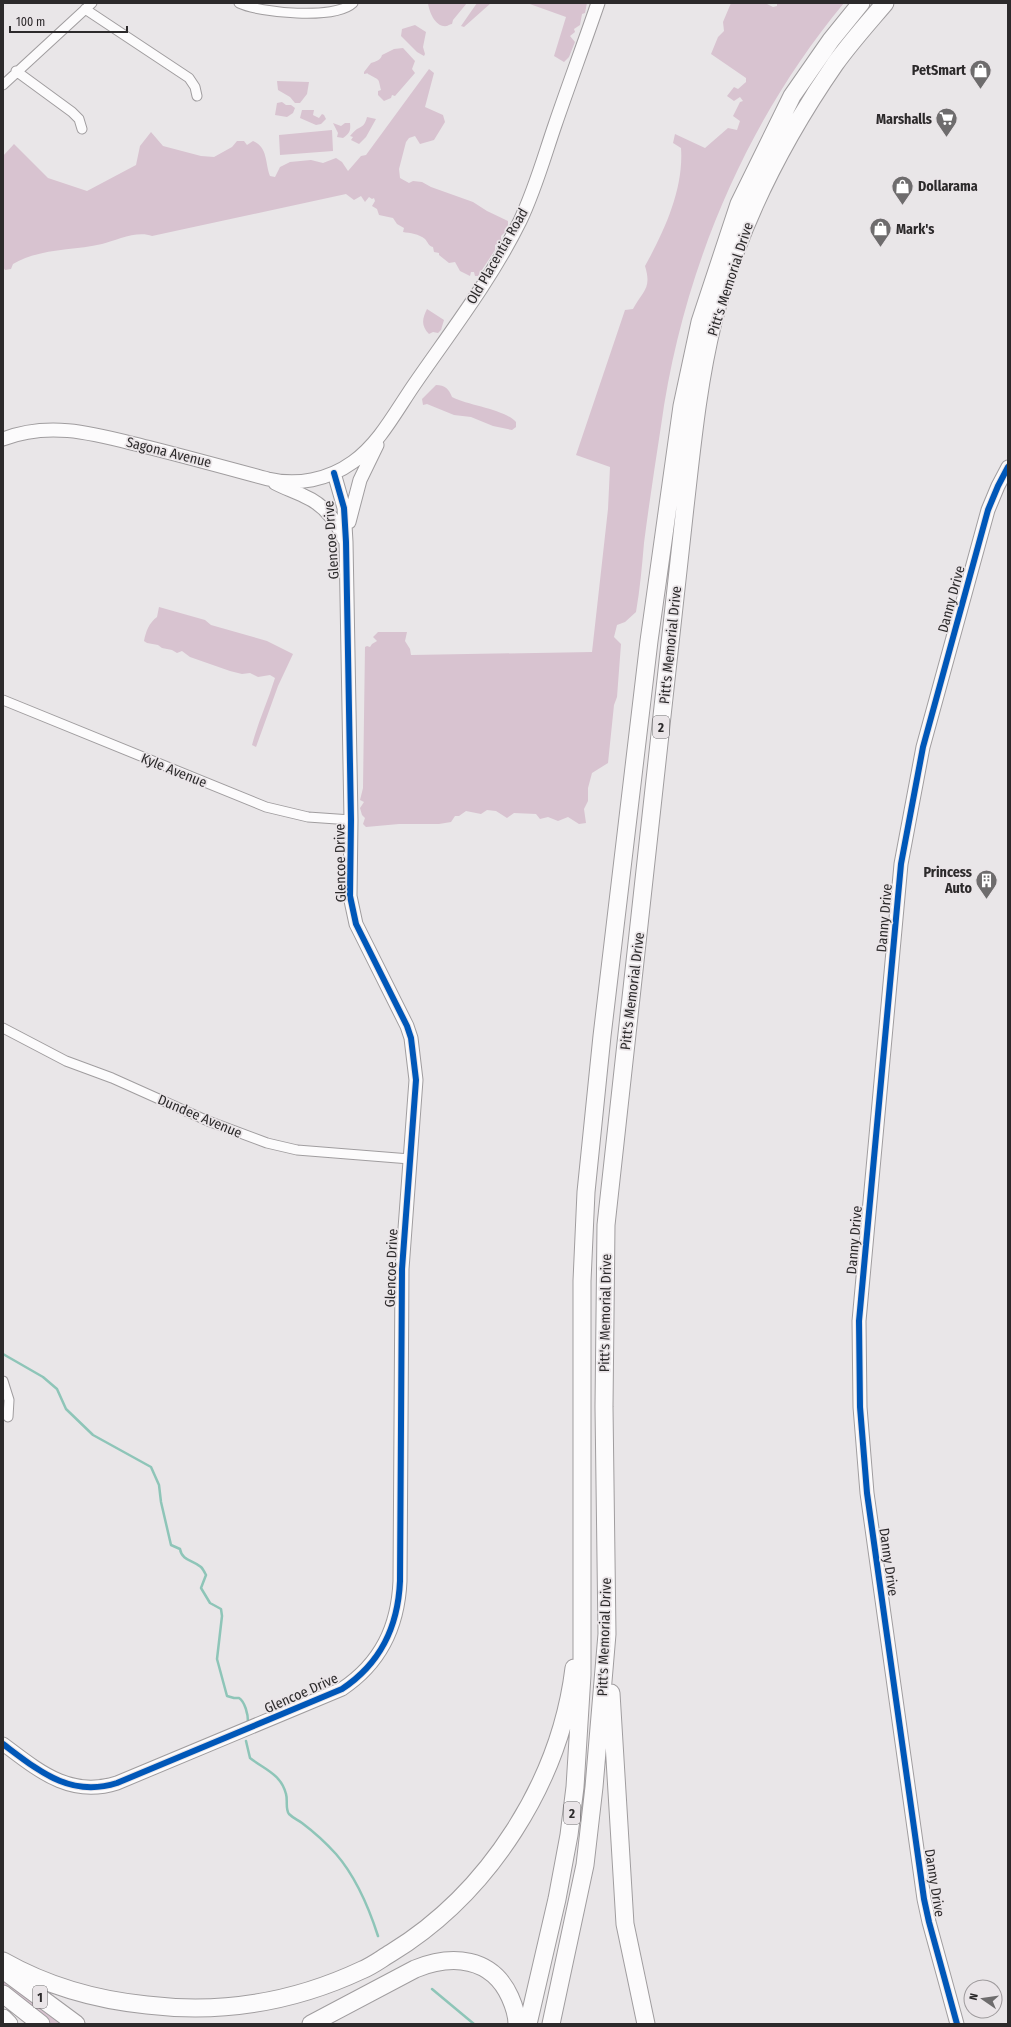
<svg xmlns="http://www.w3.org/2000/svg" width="1011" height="2027" viewBox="0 0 1011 2027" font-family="'Fira Sans Condensed',sans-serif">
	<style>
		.green { fill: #d8c3d0 }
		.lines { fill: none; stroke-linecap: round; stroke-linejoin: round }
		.stream { stroke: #8ec5b8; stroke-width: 2.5 }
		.street-casing { stroke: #a09d9f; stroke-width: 11 }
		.secondary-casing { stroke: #a09d9f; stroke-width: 15 }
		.highway-casing { stroke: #a09d9f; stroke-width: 19 }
		.street { stroke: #fcfbfc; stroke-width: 9 }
		.secondary { stroke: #fcfbfc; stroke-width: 13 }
		.highway { stroke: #fcfbfc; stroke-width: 17 }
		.cycleway-casing { stroke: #eae5e8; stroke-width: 8 }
		.cycleway { stroke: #0057b8; stroke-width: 6 }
		.labels { text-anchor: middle; stroke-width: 3.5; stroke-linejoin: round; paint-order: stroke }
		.shield { fill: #eae5e8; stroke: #656264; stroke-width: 1 }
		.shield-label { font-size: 13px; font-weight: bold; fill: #2c2a2b }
		.poi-label { font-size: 14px; font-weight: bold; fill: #2c2a2b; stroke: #eae5e8; text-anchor: end }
		.street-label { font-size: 14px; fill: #2c2a2b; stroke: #eae5e8 }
	</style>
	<rect width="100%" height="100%" fill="#e9e6e8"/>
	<!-- green -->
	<path class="green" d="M428,3H467L453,20L452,24C450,24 449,25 447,26C435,28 429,11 428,3Z
		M477,3H491L464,27L461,26Z
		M527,3H587L585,13L582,14L580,25L574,29L575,32L570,36L575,42L569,57L564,62L554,56L566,17Z
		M731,3H765L773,7L777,6V3H844C745,122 682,273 661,426C655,465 649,504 644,543C642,566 640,589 636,612L625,622L617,625L614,637L621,644L617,697L614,705L608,763L592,773L588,788V801L584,809L586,823L579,824L568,817L558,821L548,817L540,819L536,814L514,813L507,818L496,811L487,810L481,814L466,811L459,816H455L451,822L439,824H399L366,827L363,824L365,818L362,815L360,808L364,802L360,800L363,788L365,647L367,646L370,647L372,644L377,641L373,637L378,632H407L405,641L410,649L411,655L592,652L608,509L610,467L576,455L625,310L633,309C643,290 652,289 645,266C664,232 684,189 681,148L673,143L675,134L705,148L728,128L737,130L740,121L733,116L740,102L743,101L740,97L734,101L727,96L734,87L738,89L746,82V78L711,54L718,37L724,31L723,22Z
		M415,25L426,32L423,47L425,54L424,56L417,52L401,36L402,29Z
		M403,48L415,61L412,69L415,73L395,96L392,95L391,98L384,101L378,95V91L381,90C378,77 380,81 370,75C365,73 370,73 364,74V72L371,63C375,62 381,60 382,55L394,49Z
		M429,69L434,73L425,107L443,115L445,122L434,140L420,144L415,136L409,138L406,142L399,169L400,178L409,183L413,181L422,182L431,187L473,202L487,211L508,221V229L501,236V241L495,245V250L478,276H475L474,272H471L470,276L460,271L455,262L449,263L439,255V253L434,252L433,247C428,246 428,242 425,239C419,234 410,233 403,232L404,228L397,224L393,218L379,215L377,209L372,206L375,201L374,198L372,199L369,197L365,202L361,196L354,200L346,194L152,236C138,230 116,240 102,244C72,251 40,248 13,264L11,269L5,270L3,267V156L14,144L48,178L87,191L136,165L140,146L151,132L163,146L201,156L214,157L232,147L237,141H244L247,145L253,141C268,147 265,163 270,176L275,177L280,167L290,162L311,160L323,163L336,158L342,162L348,171L361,156L366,155Z
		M277,81L309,82L307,94L300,103H295L290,97L278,90Z
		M282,102L286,105H291L295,108L293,113L287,117L275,115L277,103Z
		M302,110H314L313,115L319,118L322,114L324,115L326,119L321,124L316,125L300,118Z
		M367,117L376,119L366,137L359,144L351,140L353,137L350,136C352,134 354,131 357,129C363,126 365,125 367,117Z
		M333,123L341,126L345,123H350C351,131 349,134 343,138L337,137L338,133Z
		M332,130L333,151L280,155L279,135Z
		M427,309L444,320L441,330L438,333L433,332L429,334C421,326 422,319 427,309Z
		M436,385C445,385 449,389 452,397C470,406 504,409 516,422V427L512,430L493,426L471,417L454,415L427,404L423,405L422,399Z
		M159,607L205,620L211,625L267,641L293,654L278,686L256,747L252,745C258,722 268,701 275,678L270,675L258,677L250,673L242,674L230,671L190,657L182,651L177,653L172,650L162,648L158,645L147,643L144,641C146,631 149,623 157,617Z
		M3,1978L64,2024H52L3,1987Z"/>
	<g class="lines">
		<!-- stream -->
		<path class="stream" d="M3,1354L43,1377L57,1389L66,1409L93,1435L151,1467L159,1485L161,1502L171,1545L180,1549C182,1561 193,1560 201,1567C203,1569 205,1573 206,1575L201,1588L210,1603L221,1609L222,1616L217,1659L227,1696L234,1698H239C245,1702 248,1714 248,1722
			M246,1741L250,1758C264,1769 281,1774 286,1794C288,1800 285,1809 289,1814C293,1818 298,1820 302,1823C314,1832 326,1843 336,1854C356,1877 369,1908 378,1936
			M432,1989L474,2024"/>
		<defs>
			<path id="street" d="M239,3C260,13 335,20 353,3
				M85,9L189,78L195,87L197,96
				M16,71L72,112L79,119L82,129
				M3,85L92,3
				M3,700L266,807L308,817L351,820
				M3,1028L66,1061L112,1078L208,1121L267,1143L297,1150L410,1159
				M3,1381L9,1400L8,1417"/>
			<path id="secondary" d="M3,439C52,420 98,435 147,447C187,457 227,468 268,479C297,486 328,480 353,462C380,443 397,409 416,382C452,330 492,278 520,221C535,190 544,157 555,125C569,84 584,44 598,3
				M275,483C284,488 294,491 304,496C323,504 336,520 344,539
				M349,522L360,480L377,445
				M3,1744C39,1771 70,1798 117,1783L342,1689C381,1663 398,1627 400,1581L402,1269L416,1080L411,1038L407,1026L356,924L350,896L351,820L346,542L344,508L334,473
				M957,2024L929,1922L924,1899L867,1493L860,1407L859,1321L901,864L923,747L988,510L998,486L1008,467"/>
			<path id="highway" d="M611,1693L625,1924L646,2024
				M3,1961C47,1986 97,2000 147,2005C222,2014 294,2002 362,1970C372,1966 381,1959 391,1953C489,1893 560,1782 574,1668
				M3,1970L76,2024
				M3,1994L41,2024
				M3,2018L9,2024
				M311,2024L415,1969C452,1954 492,1957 510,1997C514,2006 517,2015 517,2024
				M528,2024L557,1899L569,1835L575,1787L582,1675V1281L586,1192L602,1036L649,641L682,406L700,322L739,204L792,96L831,40L861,3
				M551,2024L585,1865L594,1787L607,1634L604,1407L606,1225L685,507C692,446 698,383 713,322C737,230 781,142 835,64C850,43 868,23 885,3"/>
		</defs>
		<!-- street casing -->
		<use href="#street" class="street-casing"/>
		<!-- secondary casing -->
		<use href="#secondary" class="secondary-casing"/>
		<!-- highway casing -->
		<use href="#highway" class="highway-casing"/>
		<!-- street -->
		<use href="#street" class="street"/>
		<!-- secondary -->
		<use href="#secondary" class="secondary"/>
		<!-- highway -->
		<use href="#highway" class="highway"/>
		<defs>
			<path id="cycleway" d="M3,1744C39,1771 70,1798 117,1783L342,1689C381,1663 398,1627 400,1581L402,1269L416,1080L411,1038L407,1026L356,924L350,896L351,820L346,542L344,508L334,473
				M957,2024L929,1922L924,1899L867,1493L860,1407L859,1321L901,864L923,747L988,510L998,486L1008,467"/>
		</defs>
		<!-- cycleway casing -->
		<use href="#cycleway" class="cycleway-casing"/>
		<!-- cycleway -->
		<use href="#cycleway" class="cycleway"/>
	</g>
	<!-- icons -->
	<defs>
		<symbol id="shop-pin" viewBox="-11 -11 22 30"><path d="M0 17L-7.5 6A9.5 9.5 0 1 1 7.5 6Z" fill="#6e6c6d" stroke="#eae5e8"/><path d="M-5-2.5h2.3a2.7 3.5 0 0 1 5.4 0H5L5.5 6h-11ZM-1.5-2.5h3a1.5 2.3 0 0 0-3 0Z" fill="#fff"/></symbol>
		<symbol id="supermarket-pin" viewBox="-11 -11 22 30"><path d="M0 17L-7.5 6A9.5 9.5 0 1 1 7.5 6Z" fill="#6e6c6d" stroke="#eae5e8"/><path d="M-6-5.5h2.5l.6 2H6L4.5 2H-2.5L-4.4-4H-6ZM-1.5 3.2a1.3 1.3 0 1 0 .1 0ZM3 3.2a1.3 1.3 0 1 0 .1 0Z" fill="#fff"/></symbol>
		<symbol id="building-pin" viewBox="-11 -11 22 30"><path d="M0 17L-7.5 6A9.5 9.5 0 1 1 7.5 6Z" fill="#6e6c6d" stroke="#eae5e8"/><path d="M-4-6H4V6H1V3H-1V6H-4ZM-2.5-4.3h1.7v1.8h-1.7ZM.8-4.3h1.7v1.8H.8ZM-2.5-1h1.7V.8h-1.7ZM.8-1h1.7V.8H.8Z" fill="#fff"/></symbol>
	</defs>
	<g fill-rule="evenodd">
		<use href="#shop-pin" x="968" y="58" width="25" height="34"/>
		<use href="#supermarket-pin" x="934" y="106" width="25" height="34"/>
		<use href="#shop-pin" x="890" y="174" width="25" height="34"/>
		<use href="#shop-pin" x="868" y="216" width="25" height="34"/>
		<use href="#building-pin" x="974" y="868" width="25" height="34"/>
	</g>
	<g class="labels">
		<!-- shield labels -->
		<g class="shield">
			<rect x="653" y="716" width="16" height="22" rx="3"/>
			<rect x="564" y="1802" width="16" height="22" rx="3"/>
			<rect x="33" y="1986" width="14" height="22" rx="3"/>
		</g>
		<g class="shield-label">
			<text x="661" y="732">2</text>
			<text x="572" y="1818">2</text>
			<text x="40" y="2002">1</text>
		</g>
		<!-- poi labels -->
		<g class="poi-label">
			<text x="966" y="75">PetSmart</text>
			<text x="932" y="124">Marshalls</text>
			<text x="918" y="191" text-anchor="start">Dollarama</text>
			<text x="896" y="234" text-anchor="start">Mark's</text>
			<text x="972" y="877">Princess<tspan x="972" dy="16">Auto</tspan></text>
		</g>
		<!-- street labels -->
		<g class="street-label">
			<text transform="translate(497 256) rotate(-60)" y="5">Old Placentia Road</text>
			<text transform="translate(730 279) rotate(-72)" y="5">Pitt's Memorial Drive</text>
			<text transform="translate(169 452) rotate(14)" y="5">Sagona Avenue</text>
			<text transform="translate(331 540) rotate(-94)" y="5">Glencoe Drive</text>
			<text transform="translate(951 599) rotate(-75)" y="5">Danny Drive</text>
			<text transform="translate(670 645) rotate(-84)" y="5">Pitt's Memorial Drive</text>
			<text transform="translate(174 770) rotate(22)" y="5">Kyle Avenue</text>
			<text transform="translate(340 863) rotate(-91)" y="5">Glencoe Drive</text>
			<text transform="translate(884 918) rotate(-85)" y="5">Danny Drive</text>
			<text transform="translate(632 991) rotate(-83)" y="5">Pitt's Memorial Drive</text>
			<text transform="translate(200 1116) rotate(23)" y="5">Dundee Avenue</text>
			<text transform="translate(854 1240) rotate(-85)" y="5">Danny Drive</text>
			<text transform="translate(391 1268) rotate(-88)" y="5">Glencoe Drive</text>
			<text transform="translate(605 1313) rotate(-89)" y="5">Pitt's Memorial Drive</text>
			<text transform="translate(889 1562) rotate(82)" y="5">Danny Drive</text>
			<text transform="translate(604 1637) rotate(-88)" y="5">Pitt's Memorial Drive</text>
			<text transform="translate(301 1693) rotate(-24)" y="5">Glencoe Drive</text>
			<text transform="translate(935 1883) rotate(81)" y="5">Danny Drive</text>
		</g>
	</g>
	<!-- border -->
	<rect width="1011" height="2027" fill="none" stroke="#2c2a2b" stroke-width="8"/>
	<!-- north arrow -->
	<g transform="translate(983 1999) rotate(283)"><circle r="19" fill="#eae5e8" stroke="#9e9a9c"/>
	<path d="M0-3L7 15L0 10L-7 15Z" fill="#6e6c6d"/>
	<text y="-6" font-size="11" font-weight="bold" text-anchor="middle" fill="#2c2a2b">N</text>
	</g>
	<!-- scale -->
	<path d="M10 26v6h117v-6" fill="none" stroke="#2c2a2b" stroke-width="2"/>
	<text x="16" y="26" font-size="12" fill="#2c2a2b" stroke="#eae5e8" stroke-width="3" paint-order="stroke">100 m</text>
</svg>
